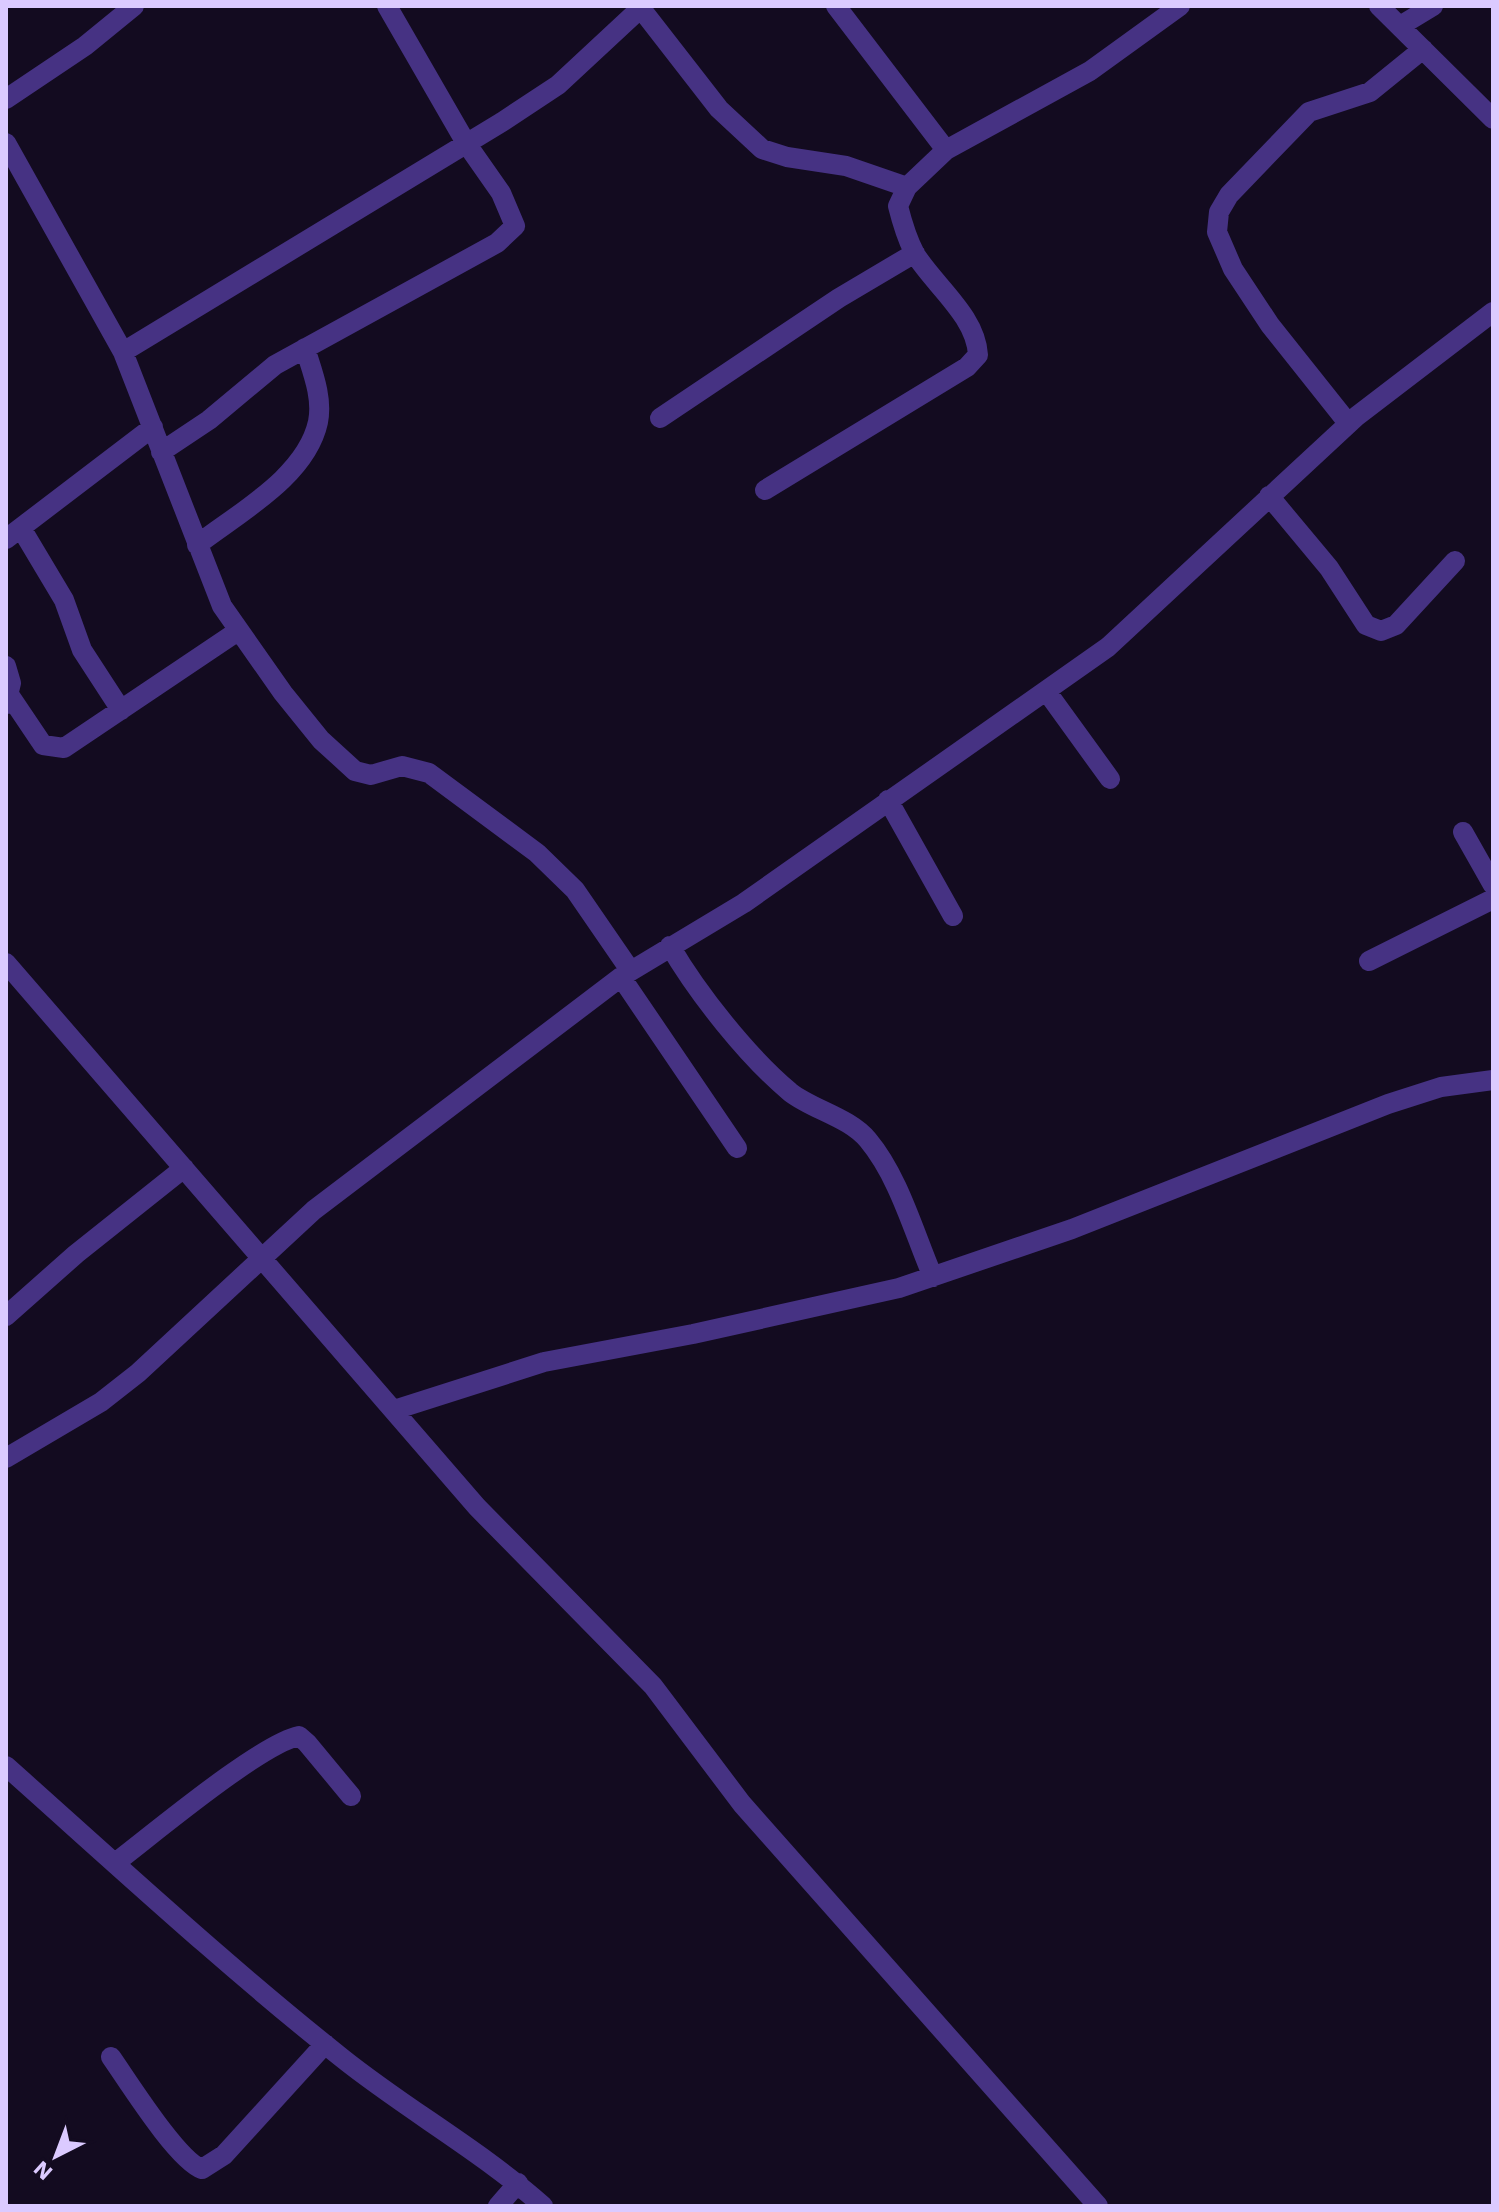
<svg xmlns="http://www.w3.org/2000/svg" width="1499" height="2212" viewBox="0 0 1499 2212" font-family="'Work Sans',sans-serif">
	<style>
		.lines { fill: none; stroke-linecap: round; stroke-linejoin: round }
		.minor { stroke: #463283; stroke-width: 20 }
	</style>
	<rect width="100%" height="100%" fill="#130b20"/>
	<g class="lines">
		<!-- minor -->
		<path class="minor" d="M639,6L719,109L762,149L787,157L846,166L907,187
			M1379,6L1493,119
			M1400,26L1433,6
			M6,99L85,46L134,6
			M6,143L123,352L222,606L283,693L321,740L355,771L371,775L402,766L429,773L537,853L575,890L630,970
			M946,150L1090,71L1180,6
			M123,352L502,122L558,85L643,6
			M660,418L839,298L915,253
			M1348,423L1270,325L1233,269L1217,232L1219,212L1229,195L1309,112L1370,92L1423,49
			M161,452L209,420L275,365L497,243L515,226L501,193L466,143L387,6
			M765,490L967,367L978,355C976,316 935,286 915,254C907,239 902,222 898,206L907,187L946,150L836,6
			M1269,496L1329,568L1366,625L1381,631L1396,625L1455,561
			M21,528L64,600L82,650L121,710
			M6,539L153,427
			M197,545C238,513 306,477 318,422C323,397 312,371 305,348
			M6,666L11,683L6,704
			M1047,692L1110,779
			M10,696L43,745L64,748L238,631
			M888,800L953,916
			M1463,832L1493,885
			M670,946C698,994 748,1057 790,1092C813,1110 849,1117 868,1140C899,1177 914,1233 933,1277
			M1369,961L1493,899
			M6,963L477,1507L653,1686L742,1804L1098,2206
			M621,977L737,1148
			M6,1316L76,1254L184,1168
			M394,1410L544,1362L693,1334L899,1288L1072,1229L1388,1104L1441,1087L1493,1080
			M6,1458L101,1402L138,1373L314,1210L621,977L744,903L1108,647L1357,416L1493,312
			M6,1766C117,1865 225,1965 342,2058C407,2110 480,2150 543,2206
			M115,1863C152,1835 260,1744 299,1736L307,1743L351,1796
			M111,2057C128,2081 177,2160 202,2169L224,2155L325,2044
			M498,2206L518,2183"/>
	</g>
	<!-- border -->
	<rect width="1499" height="2212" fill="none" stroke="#dbcaff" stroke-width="16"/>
	<!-- north arrow -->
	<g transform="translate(56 2156) rotate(222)" stroke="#130b20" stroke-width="6" paint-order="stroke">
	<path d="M0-6L14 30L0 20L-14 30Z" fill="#dbcaff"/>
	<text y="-12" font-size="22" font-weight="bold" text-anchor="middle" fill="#dbcaff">N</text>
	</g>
</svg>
